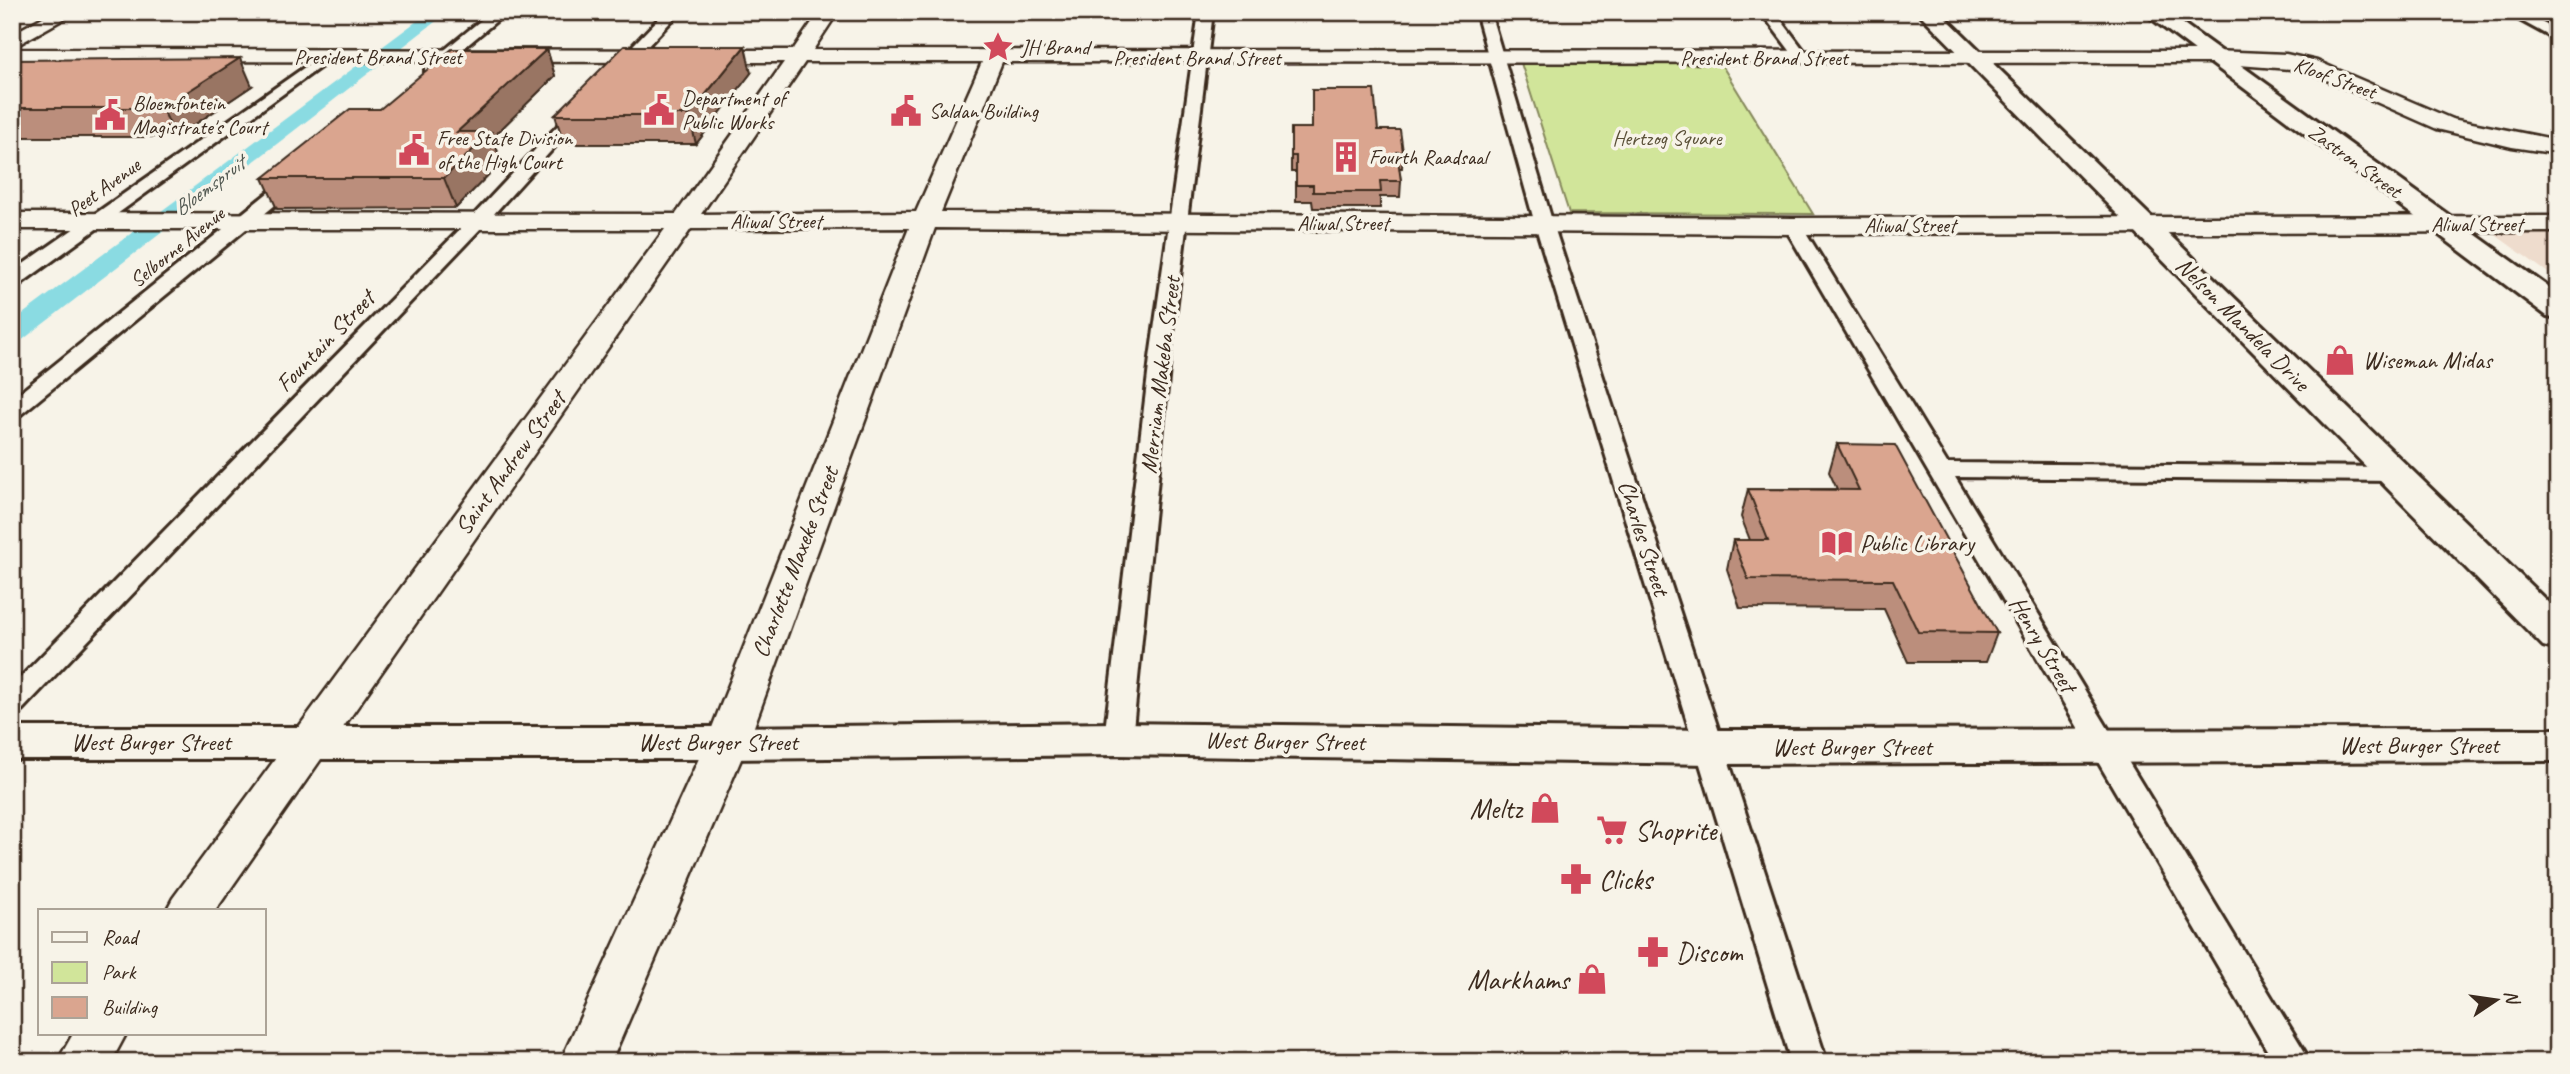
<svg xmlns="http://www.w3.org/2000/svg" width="2570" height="1074" viewBox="0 0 2570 1074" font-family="Caveat,sans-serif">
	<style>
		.built { fill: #eedccd }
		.green { fill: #d1e59a; stroke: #86885c; stroke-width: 2 }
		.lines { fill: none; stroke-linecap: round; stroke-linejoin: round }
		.canal { fill: #8adbe2; fill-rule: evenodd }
		.street-casing { stroke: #3b2a1e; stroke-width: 6 }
		.secondary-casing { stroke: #3b2a1e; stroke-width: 5 }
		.primary-casing { stroke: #3b2a1e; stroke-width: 6 }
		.highway-casing { stroke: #3b2a1e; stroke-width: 6 }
		.street { fill: #f7f3e8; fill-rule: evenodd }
		.secondary { fill: #f7f3e8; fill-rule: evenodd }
		.primary { fill: #f7f3e8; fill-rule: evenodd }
		.highway { fill: #f7f3e8; fill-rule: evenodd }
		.wall { fill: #bb8e7b; stroke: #3b2a1e; stroke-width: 2 }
		.shaded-wall { fill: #997464; stroke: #3b2a1e; stroke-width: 2 }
		.building { fill: #daa58f; stroke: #3b2a1e; stroke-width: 2 }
		.labels { text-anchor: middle; stroke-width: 7; stroke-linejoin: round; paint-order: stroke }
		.far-poi-label { font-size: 21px; fill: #3b2a1e; stroke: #f7f3e8; text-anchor: start }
		.far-street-label { font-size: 21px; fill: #3b2a1e; stroke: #f7f3e8 }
		.far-park-label { font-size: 21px; fill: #594f37; stroke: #f7f3e8 }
		.far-water-label { font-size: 21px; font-style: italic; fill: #4f564f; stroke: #f7f3e8 }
		.street-label { font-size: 24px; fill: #3b2a1e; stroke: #f7f3e8 }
		.poi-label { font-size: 24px; fill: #3b2a1e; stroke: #f7f3e8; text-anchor: start }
		.near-poi-label { font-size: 28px; fill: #3b2a1e; stroke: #f7f3e8; text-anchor: start }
	</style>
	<rect width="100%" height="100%" fill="#f7f3e8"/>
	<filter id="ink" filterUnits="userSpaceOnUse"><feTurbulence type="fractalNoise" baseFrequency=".0143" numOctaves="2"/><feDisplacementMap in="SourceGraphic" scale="14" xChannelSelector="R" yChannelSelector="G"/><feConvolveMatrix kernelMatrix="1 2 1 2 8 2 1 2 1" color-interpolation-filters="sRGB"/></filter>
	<g filter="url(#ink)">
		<!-- built -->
		<path class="built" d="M2490,231L2558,232V280Z"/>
		<!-- green -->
		<path class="green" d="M1521,63L1721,64L1813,214L1569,213Z"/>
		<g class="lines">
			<!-- canal -->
			<path class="canal" d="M429,12H448L21,341L12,343V322Z"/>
			<defs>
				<path id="street" d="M491,12H507L435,72H425V66Z
					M665,12H680L622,73H612V67Z
					M1199,12H1213L1170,358L1132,739L1128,746L1118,749L1108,746L1104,739L1150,358Z
					M1476,12H1490L1553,224L1827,1062H1791L1535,224Z
					M1761,12H1775L1809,57L1807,60H1797Z
					M2505,12H2522L2558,31V41Z
					M325,53L330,54V60L19,285L12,287V272Z
					M583,102L588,104V110L482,227L22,710L12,713V686L470,219L578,104Z
					M296,174L304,179L302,183L20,415L12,416V399L290,175Z
					M1793,221L1802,226L1947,463L2395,467L2403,469L2407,474L2403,479L2395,481L1955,477L2311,1062H2274L1784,226Z"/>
				<path id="secondary" d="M52,12H76L12,48V34Z
					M819,12H838L813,50L2213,51L2286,54L2317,61L2452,119L2558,140V154L2512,147L2437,129L2304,70L2213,63L1002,62L941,212L1793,218L2558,216V232L1793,234L935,228L748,743L611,1062H560L706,743L909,228L691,229L215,911H166L173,898L665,229H12V213L676,214L784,62L12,61V49L793,50ZM805,62H982L916,212L701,214Z
					M73,1034H126L111,1062H57Z"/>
				<path id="primary" d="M1118,723L1711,730L2558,729V761L1711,764L1118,755L727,759H12V727H727Z"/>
				<path id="highway" d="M1918,12H1940L2558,612V650L2543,646Z
					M2143,12H2167L2558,294V318L2547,316Z"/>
			</defs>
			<!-- street casing -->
			<use href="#street" class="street-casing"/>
			<!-- secondary casing -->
			<use href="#secondary" class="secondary-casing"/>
			<!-- primary casing -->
			<use href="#primary" class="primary-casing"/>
			<!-- highway casing -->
			<use href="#highway" class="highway-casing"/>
			<!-- street -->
			<use href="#street" class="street"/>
			<!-- secondary -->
			<use href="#secondary" class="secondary"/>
			<!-- primary -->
			<use href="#primary" class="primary"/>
			<!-- highway -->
			<use href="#highway" class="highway"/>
		</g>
		<!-- wall -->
		<path class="wall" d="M1286,12H1388L1286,13Z
			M547,49L555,76L493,137L501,162L456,208L277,209L263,178L380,109Z
			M12,60L252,86L176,137H12Z
			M751,73L696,144H564L555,115Z
			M1291,128L1378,130L1403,152L1402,168H1399L1401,181L1400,197H1380V208H1313L1312,201H1296V172H1291Z
			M1837,444L1997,633L1986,662H1908L1884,609L1740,608L1727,569L1733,540H1750L1741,517L1748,489H1837L1829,472Z"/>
		<!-- shaded-wall -->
		<path class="shaded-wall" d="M745,46L751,73L696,144L689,115Z
			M547,49L555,76L493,137L501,162L456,208L444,178L457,132Z
			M240,58L252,86L176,137L162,108Z"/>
		<!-- building -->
		<path class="building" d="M624,46H745L689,115H555Z
			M452,49H547L457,132H491L444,178H263L350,109H380Z
			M240,58L162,108H12V60Z
			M1312,90H1374L1378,130H1400L1403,152H1397L1401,181H1380L1381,192H1313V185H1296V156H1291V128H1312Z
			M1837,444L1895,445L1997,633L1918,632L1893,580L1748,579L1733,540H1768L1748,489L1859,490Z"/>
	</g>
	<!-- icons -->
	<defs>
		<symbol id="sight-bare" viewBox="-9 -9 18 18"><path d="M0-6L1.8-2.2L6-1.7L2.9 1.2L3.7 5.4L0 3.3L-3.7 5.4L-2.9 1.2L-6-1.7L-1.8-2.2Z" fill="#d1495b" stroke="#f7f3e8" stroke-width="2.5" paint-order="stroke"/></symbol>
		<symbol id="civic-bare" viewBox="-9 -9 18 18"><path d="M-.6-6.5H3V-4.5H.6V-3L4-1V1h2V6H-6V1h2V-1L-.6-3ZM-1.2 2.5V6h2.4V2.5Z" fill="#d1495b" stroke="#f7f3e8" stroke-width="2.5" paint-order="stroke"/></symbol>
		<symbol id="building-bare" viewBox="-9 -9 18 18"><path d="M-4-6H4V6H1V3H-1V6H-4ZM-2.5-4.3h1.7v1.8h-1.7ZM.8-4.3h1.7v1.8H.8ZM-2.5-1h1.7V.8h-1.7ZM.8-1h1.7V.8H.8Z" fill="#d1495b" stroke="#f7f3e8" stroke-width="2.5" paint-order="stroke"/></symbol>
		<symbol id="shop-bare" viewBox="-9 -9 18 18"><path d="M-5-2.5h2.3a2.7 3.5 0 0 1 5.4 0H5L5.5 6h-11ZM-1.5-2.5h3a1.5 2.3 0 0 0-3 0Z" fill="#d1495b" stroke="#f7f3e8" stroke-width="2.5" paint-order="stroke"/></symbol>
		<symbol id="library-bare" viewBox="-9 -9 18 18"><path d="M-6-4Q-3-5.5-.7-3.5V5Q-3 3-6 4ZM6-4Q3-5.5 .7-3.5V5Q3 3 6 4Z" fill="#d1495b" stroke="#f7f3e8" stroke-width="2.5" paint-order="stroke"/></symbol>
		<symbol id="supermarket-bare" viewBox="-9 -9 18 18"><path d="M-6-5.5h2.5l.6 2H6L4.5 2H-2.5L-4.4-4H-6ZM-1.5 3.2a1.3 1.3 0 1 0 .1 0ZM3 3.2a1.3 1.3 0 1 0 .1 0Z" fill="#d1495b" stroke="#f7f3e8" stroke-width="2.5" paint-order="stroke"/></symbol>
		<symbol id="pharmacy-bare" viewBox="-9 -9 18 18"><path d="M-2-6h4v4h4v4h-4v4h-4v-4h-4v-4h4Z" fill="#d1495b" stroke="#f7f3e8" stroke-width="2.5" paint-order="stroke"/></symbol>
	</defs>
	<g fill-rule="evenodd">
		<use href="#sight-bare" x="976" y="25" width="44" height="44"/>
		<use href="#civic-bare" x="637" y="88" width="44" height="44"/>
		<use href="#civic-bare" x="884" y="89" width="44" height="44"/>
		<use href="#civic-bare" x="88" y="93" width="44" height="44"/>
		<use href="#civic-bare" x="392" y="128" width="44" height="44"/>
		<use href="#building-bare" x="1324" y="135" width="44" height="44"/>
		<use href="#shop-bare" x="2318" y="338" width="44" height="44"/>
		<use href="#library-bare" x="1815" y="521" width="44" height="44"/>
		<use href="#shop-bare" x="1523" y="786" width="44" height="44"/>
		<use href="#supermarket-bare" x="1590" y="808" width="44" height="44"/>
		<use href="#pharmacy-bare" x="1554" y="857" width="44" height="44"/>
		<use href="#pharmacy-bare" x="1631" y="930" width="44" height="44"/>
		<use href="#shop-bare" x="1570" y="957" width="44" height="44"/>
	</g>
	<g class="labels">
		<!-- far-poi labels -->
		<g class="far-poi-label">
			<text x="1021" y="54">JH Brand</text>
			<text x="682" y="105">Department of<tspan x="682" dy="24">Public Works</tspan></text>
			<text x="133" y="110">Bloemfontein<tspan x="133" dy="24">Magistrate's Court</tspan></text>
			<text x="929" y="118">Saldan Building</text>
			<text x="437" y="145">Free State Division<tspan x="437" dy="24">of the High Court</tspan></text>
			<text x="1369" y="164">Fourth Raadsaal</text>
		</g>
		<!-- far-street labels -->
		<g class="far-street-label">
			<text x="378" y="64">President Brand Street</text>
			<text x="1197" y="65">President Brand Street</text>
			<text x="1764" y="65">President Brand Street</text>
			<text transform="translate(2335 78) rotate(20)" y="7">Kloof Street</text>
			<text transform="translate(2355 161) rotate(36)" y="7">Zastron Street</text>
			<text transform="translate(104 187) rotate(-36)" y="7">Peet Avenue</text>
			<text x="776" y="228">Aliwal Street</text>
			<text x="1343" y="230">Aliwal Street</text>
			<text x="2477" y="231">Aliwal Street</text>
			<text x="1910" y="232">Aliwal Street</text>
			<text transform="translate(177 247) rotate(-39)" y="7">Selborne Avenue</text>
		</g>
		<!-- far-park labels -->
		<g class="far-park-label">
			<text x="1667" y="145">Hertzog Square</text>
		</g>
		<!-- far-water labels -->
		<g class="far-water-label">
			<text transform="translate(209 186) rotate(-37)" y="7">Bloemspruit</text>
		</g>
		<!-- street labels -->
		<g class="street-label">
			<text transform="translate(2243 324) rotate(45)" y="8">Nelson Mandela Drive</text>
			<text transform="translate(325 341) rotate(-46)" y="8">Fountain Street</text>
			<text transform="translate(1160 375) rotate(-83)" y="8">Merriam Makeba Street</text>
			<text transform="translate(510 463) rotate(-54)" y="8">Saint Andrew Street</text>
			<text transform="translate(1644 538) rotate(72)" y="8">Charles Street</text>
			<text transform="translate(795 562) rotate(-69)" y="8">Charlotte Maxeke Street</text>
			<text transform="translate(2043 644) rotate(59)" y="8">Henry Street</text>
			<text transform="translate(1285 741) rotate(1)" y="8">West Burger Street</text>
			<text x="151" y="750">West Burger Street</text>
			<text x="718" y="750">West Burger Street</text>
			<text x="2419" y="753">West Burger Street</text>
			<text x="1852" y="755">West Burger Street</text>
		</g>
		<!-- poi labels -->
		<g class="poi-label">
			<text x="2363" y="368">Wiseman Midas</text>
			<text x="1860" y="551">Public Library</text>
		</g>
		<!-- near-poi labels -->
		<g class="near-poi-label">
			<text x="1522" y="818" text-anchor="end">Meltz</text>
			<text x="1635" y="840">Shoprite</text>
			<text x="1599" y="889">Clicks</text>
			<text x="1676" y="962">Discom</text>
			<text x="1569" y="989" text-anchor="end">Markhams</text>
		</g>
	</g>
	<!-- margin -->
	<rect width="2570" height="1074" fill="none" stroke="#f7f3e8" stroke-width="42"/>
	<rect x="21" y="21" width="2528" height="1032" fill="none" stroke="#3b2a1e" stroke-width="2.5" filter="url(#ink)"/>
	<!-- legend -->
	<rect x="38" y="909" width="228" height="126" fill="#f7f3e8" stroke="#aca397" stroke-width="2"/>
	<rect x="52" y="932" width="35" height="10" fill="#f7f3e8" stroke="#aca397" stroke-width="2"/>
	<text x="102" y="944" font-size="21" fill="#3b2a1e">Road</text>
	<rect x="52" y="962" width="35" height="21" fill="#d1e59a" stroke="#aca397" stroke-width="2"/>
	<text x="102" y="979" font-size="21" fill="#3b2a1e">Park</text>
	<rect x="52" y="997" width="35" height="21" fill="#daa58f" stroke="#aca397" stroke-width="2"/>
	<text x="102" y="1014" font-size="21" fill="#3b2a1e">Building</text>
	<!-- north arrow -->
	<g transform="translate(2496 1000) rotate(77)" stroke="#f7f3e8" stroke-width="5" paint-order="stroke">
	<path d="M0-5L12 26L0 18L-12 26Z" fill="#3b2a1e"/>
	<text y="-10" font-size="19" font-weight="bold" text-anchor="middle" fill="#3b2a1e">N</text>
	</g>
</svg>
